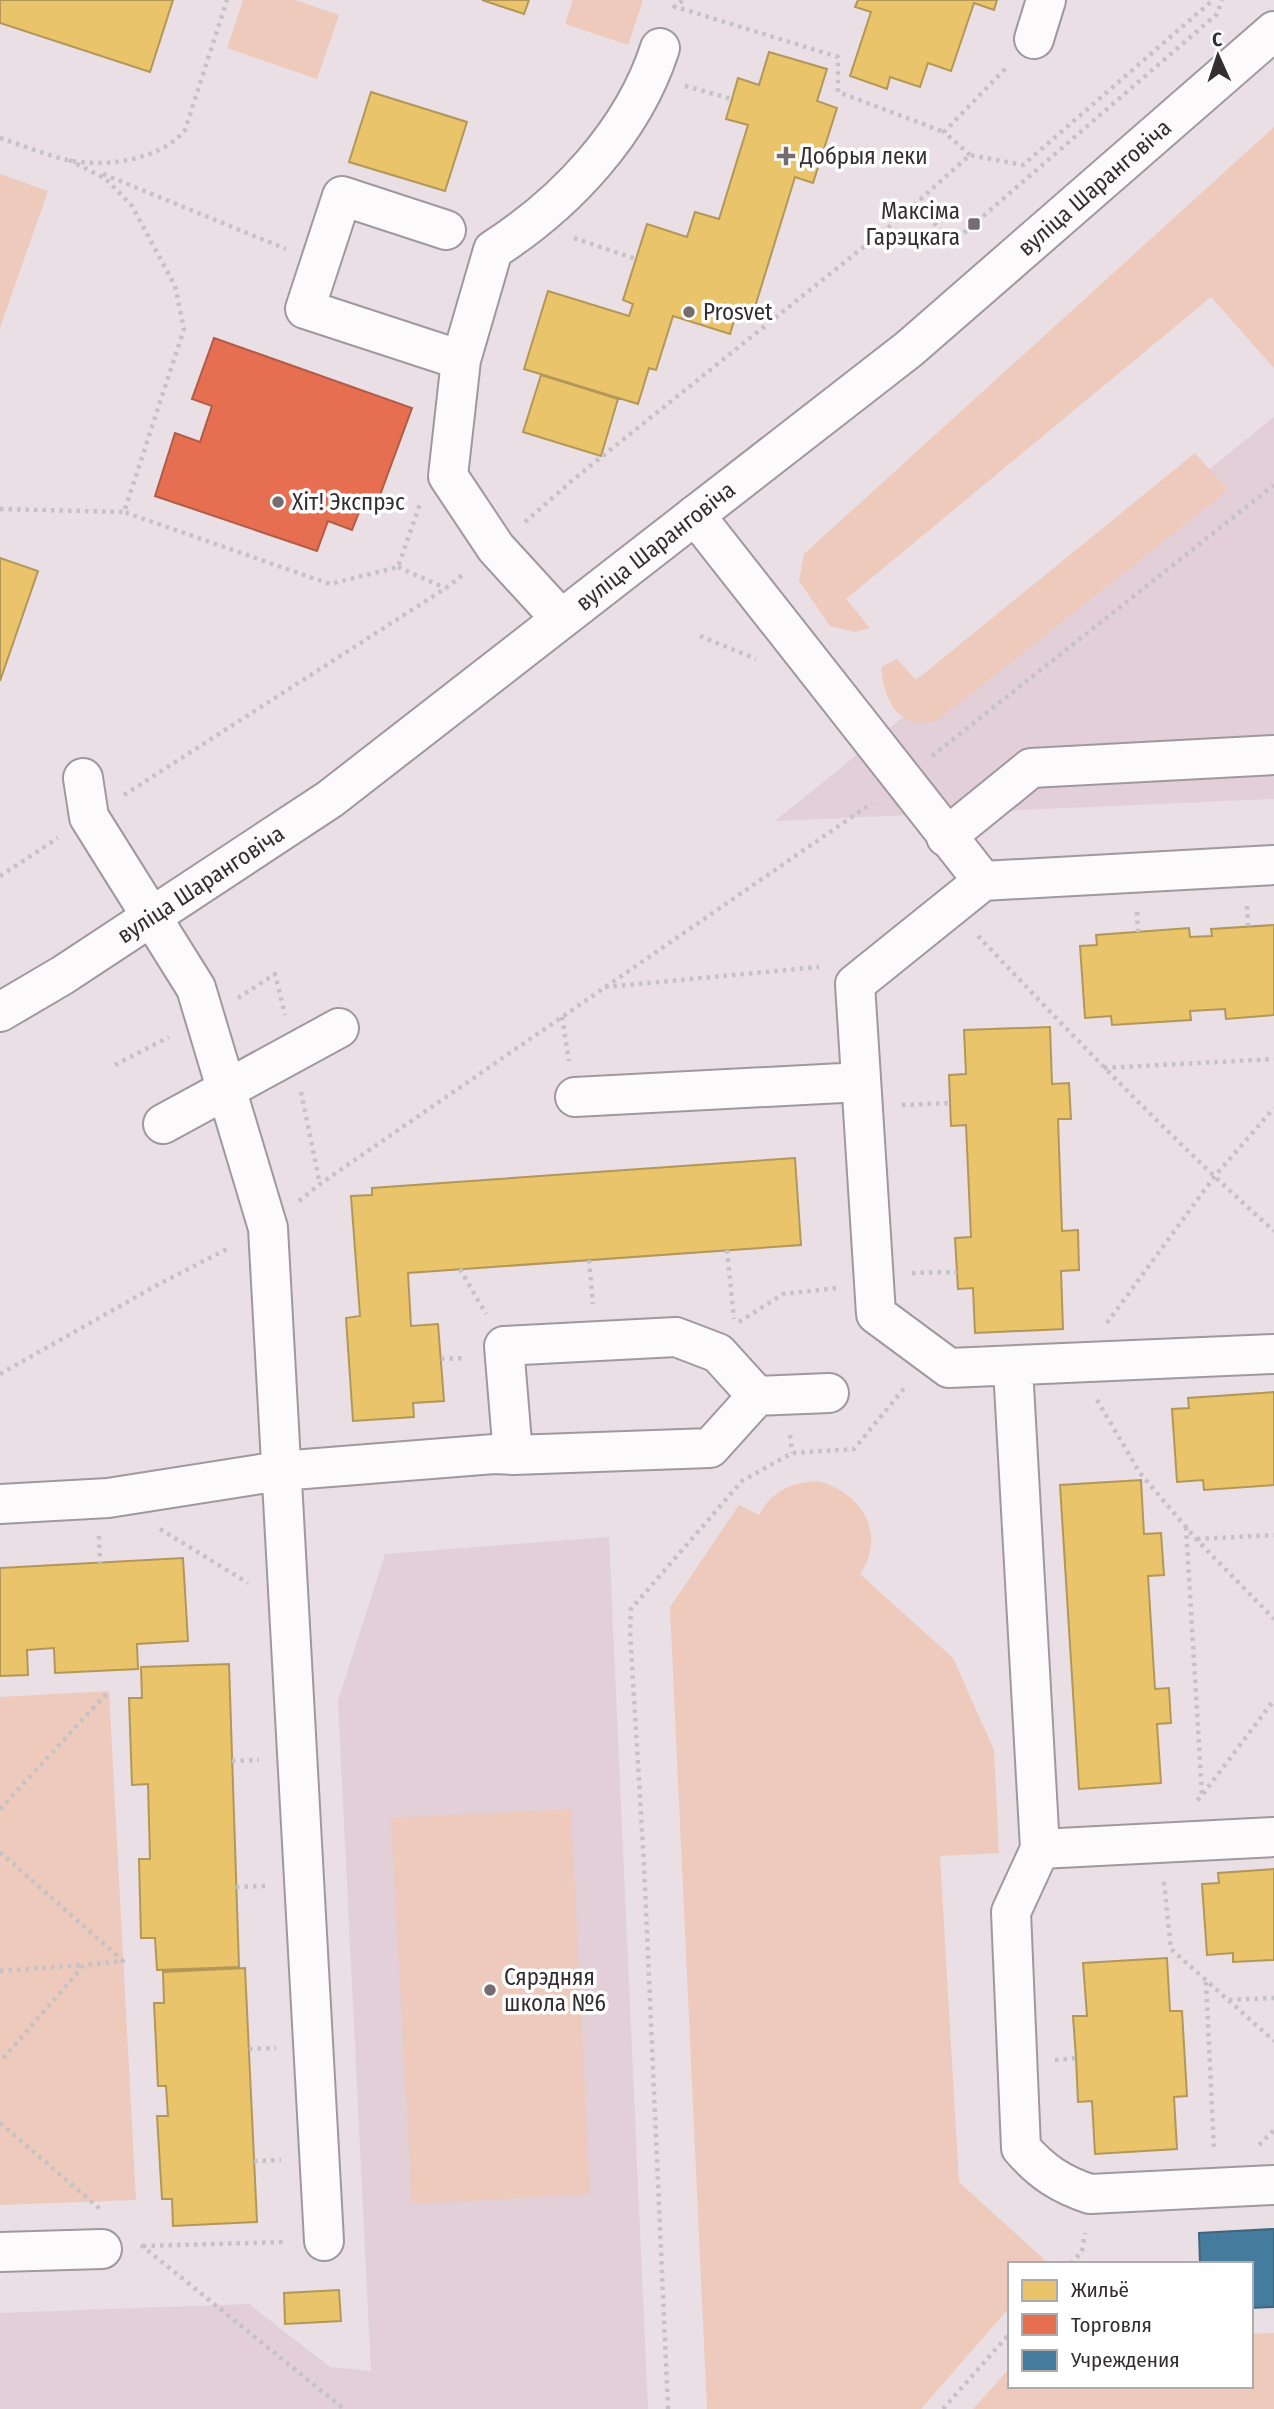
<svg xmlns="http://www.w3.org/2000/svg" width="1274" height="2409" viewBox="0 0 1274 2409" font-family="'Fira Sans Condensed',sans-serif">
	<style>
		.built { fill: #e2cfd7 }
		.green { fill: #eecabc }
		.homes { fill: #e9c46a; stroke: #b39759; stroke-width: 2 }
		.shops { fill: #e76f51; stroke: #b25c47; stroke-width: 2 }
		.public { fill: #457b9d; stroke: #40647d; stroke-width: 2 }
		.lines { fill: none; stroke-linecap: round; stroke-linejoin: round }
		.minor-casing { stroke: #a0989c; stroke-width: 42 }
		.major-casing { stroke: #a0989c; stroke-width: 42 }
		.path { stroke: #c5c2c4; stroke-width: 4.5; stroke-dasharray: 3.5 5; stroke-linecap: butt }
		.minor { stroke: #fcfafb; stroke-width: 38 }
		.major { stroke: #fcfafb; stroke-width: 38 }
		.poi-dot { fill: #746c70; stroke: #fff; stroke-width: 2.5 }
		.labels { text-anchor: middle; stroke-width: 7; stroke-linejoin: round; paint-order: stroke }
		.poi-label { font-size: 23px; fill: #352e31; stroke: #fff; text-anchor: start }
		.street-label { font-size: 23px; fill: #352e31; stroke: #fff }
	</style>
	<rect width="100%" height="100%" fill="#eadfe4"/>
	<!-- built -->
	<path class="built" d="M1274,417V799L775,821Z
		M609,1537L648,2409H0V2313L249,2304L330,2367L371,2371L338,1701L385,1554Z"/>
	<!-- green -->
	<path class="green" d="M243,0H295L339,15L317,79L227,48Z
		M573,0H643L628,45L565,24Z
		M1274,127V368L1211,297L846,599L870,628L855,632L830,626L799,581L804,554Z
		M0,174L48,191L0,328Z
		M1195,453L1228,490L938,720C932,721 922,724 915,722C890,717 883,688 881,667L897,659L916,680Z
		M817,1481C860,1491 888,1533 860,1574L953,1658L994,1750L999,1853L940,1856L959,2182L1048,2263L1010,2264V2307L921,2409H707L670,1607L739,1505L759,1515C772,1491 790,1483 817,1481Z
		M109,1691L136,2200L0,2205V1697Z
		M571,1809L590,2194L412,2204L391,1818Z
		M1274,2333V2409H973L1010,2368V2386H1251V2334Z"/>
	<!-- homes -->
	<path class="homes" d="M0,0H173L150,72L0,23Z
		M482,0H529L524,14Z
		M858,0H997L994,10L974,3L951,71L928,63L920,87L890,77L887,89L850,76L871,12L855,7Z
		M769,52L827,69L817,101L837,108L813,183L795,177L750,323L735,318L730,334L673,316L656,370L649,368L638,404L524,369L548,291L629,316L633,304L623,300L647,224L687,237L695,212L719,219L748,125L726,119L732,99L738,78L759,85Z
		M371,92L467,122L445,191L349,162Z
		M541,375L618,399L601,456L523,432Z
		M0,558L38,571L0,681Z
		M1274,925V1015L1226,1019L1225,1009L1190,1011L1191,1020L1112,1025L1111,1016L1085,1018L1080,946L1097,945L1096,935L1189,928L1190,937L1212,936L1211,929Z
		M1050,1027L1052,1084L1069,1083L1071,1119H1058L1062,1231L1078,1230L1079,1270L1061,1271L1063,1329L975,1333L973,1288L958,1289L955,1238L971,1237L966,1125L951,1126L949,1075L966,1074L964,1030Z
		M795,1158L801,1245L408,1273L411,1326L438,1324L444,1401L413,1403L414,1417L353,1421L346,1318L360,1316L351,1196L372,1195V1188Z
		M1274,1392V1485L1204,1490L1203,1480L1177,1482L1172,1409L1189,1408L1188,1398Z
		M1141,1480L1144,1534L1161,1533L1164,1575L1148,1576L1155,1689L1169,1688L1171,1723L1157,1724L1161,1783L1079,1789L1060,1485Z
		M183,1558L188,1641L137,1644L138,1669L55,1673L54,1648L27,1650L28,1675L0,1676V1568Z
		M229,1664L239,1967L157,1970L155,1938H141L139,1859H150L148,1784L132,1785L129,1698H142L141,1667Z
		M1274,1869V1960L1233,1962V1953L1207,1955L1202,1884L1219,1883L1218,1873Z
		M1167,1958L1170,2011H1182L1187,2096L1174,2097L1177,2149L1095,2154L1092,2101L1078,2102L1076,2058L1073,2016H1087L1083,1963Z
		M245,1968L257,2222L173,2226L172,2199H162L157,2116H168L166,2086H158L154,2003H164L163,1972Z
		M339,2290L341,2321L285,2324L284,2293Z"/>
	<!-- shops -->
	<path class="shops" d="M214,338L412,408L376,506L363,502L352,530L328,521L317,551L155,496L175,433L200,442L212,406L192,399Z"/>
	<!-- public -->
	<path class="public" d="M1274,2229V2307L1251,2308V2264H1200L1199,2233Z"/>
	<g class="lines">
		<defs>
			<path id="minor" d="M1034,39L1046,0
				M446,230L342,196L305,309L461,360
				M695,515L983,881
				M561,619L496,548L448,476L461,360L493,250C566,203 633,132 660,48
				M83,778L89,817L196,988L268,1228L324,2241
				M946,837L1031,768L1274,755
				M1274,865L983,881L855,984L876,1314L949,1368L1274,1354
				M575,1097L861,1082
				M163,1124L339,1028
				M1013,1368L1040,1849L1011,1912L1021,2148C1042,2172 1060,2184 1090,2194L1274,2185
				M757,1396L829,1393
				M0,1504L108,1498L280,1471L494,1454L513,1455L710,1448L757,1396L718,1353L676,1337L504,1346L513,1455
				M1040,1849L1274,1837
				M0,2252L102,2249"/>
			<g id="major">
				<path id="s1" d="M0,1012L63,975L330,799L909,349L1274,31"/>
			</g>
		</defs>
		<!-- minor casing -->
		<use href="#minor" class="minor-casing"/>
		<!-- major casing -->
		<use href="#major" class="major-casing"/>
		<!-- path -->
		<path class="path" d="M673,6L838,57V92L944,132
			M673,8L683,0
			M685,86L732,99
			M0,138C22,145 45,155 68,160C105,168 161,160 185,130L227,0
			M970,155L944,132L1007,67
			M69,160L106,179L132,206L175,286L184,329L124,512L330,584L398,567L420,504
			M103,174L286,249
			M917,204L952,243L1217,14L1222,0
			M574,238L636,259
			M0,509L124,512
			M525,522L574,479L896,221L970,155L1023,165L1213,0
			M398,567L445,588
			M700,636L756,659
			M932,756L1274,485
			M124,795L446,588L465,573
			M0,876L58,838
			M1247,906L1248,927
			M1137,912L1138,932
			M978,936C1074,1037 1170,1138 1274,1231
			M605,987L819,967
			M238,998L275,974L285,1015
			M562,1017L569,1061
			M115,1065L169,1037
			M1104,1068L1274,1059
			M301,1092L320,1184
			M902,1105L950,1103
			M299,1201L320,1184L872,803
			M727,1250L734,1319
			M589,1260L593,1304
			M460,1269L486,1314
			M912,1273L957,1272
			M739,1322L783,1294L837,1288
			M1107,1323L1214,1177L1274,1108
			M441,1359L465,1358
			M0,1374L159,1284L231,1247
			M1097,1400L1140,1473L1196,1539L1274,1619
			M790,1435L792,1453
			M1186,1527L1202,1795L1195,1803
			M160,1529L248,1583
			M99,1536L100,1563
			M1197,1539L1274,1535
			M232,1761L259,1760
			M1203,1794L1274,1700
			M0,1809L109,1691
			M0,1852L123,1961L84,1965
			M1164,1882L1171,1949L1274,2041
			M236,1887L267,1886
			M0,1971L84,1965L0,2062
			M1206,1982L1214,2149
			M1229,2000L1274,1998
			M249,2049L276,2048
			M1055,2060L1076,2058
			M0,2123L100,2209
			M1259,2145L1274,2130
			M254,2161L281,2160
			M141,2245L344,2409
			M143,2246L285,2242
			M1071,2264L1082,2251L1085,2233
			M668,2409L644,1864L630,1631L631,1609L742,1481L792,1453L854,1449L906,1386
			M943,2409L1010,2333"/>
		<!-- minor -->
		<use href="#minor" class="minor"/>
		<!-- major -->
		<use href="#major" class="major"/>
	</g>
	<!-- markers -->
	<g class="poi-dot">
		<path d="M782.5 145.5h7v7h7v7h-7v7h-7v-7h-7v-7h7z"/>
		<rect x="967" y="217" width="14" height="14" rx="3.5"/>
		<circle cx="689" cy="312" r="7"/>
		<circle cx="278" cy="502" r="7"/>
		<circle cx="490" cy="1990" r="7"/>
	</g>
	<g class="labels">
		<!-- poi labels -->
		<g class="poi-label">
			<text x="800" y="164">Добрыя леки</text>
			<text x="960" y="219" text-anchor="end">Максіма<tspan x="960" dy="26">Гарэцкага</tspan></text>
			<text x="703" y="320">Prosvet</text>
			<text x="292" y="510">Хіт! Экспрэс</text>
			<text x="504" y="1985">Сярэдняя<tspan x="504" dy="26">школа №6</tspan></text>
		</g>
		<!-- street labels -->
		<g class="street-label">
			<text dy="8" stroke="none"><textPath href="#s1" startOffset="1372">вуліца Шаранговіча</textPath></text>
			<text dy="8" stroke="none"><textPath href="#s1" startOffset="805">вуліца Шаранговіча</textPath></text>
			<text dy="8" stroke="none"><textPath href="#s1" startOffset="238">вуліца Шаранговіча</textPath></text>
		</g>
	</g>
	<!-- legend -->
	<rect x="1008" y="2262" width="245" height="126" fill="#ffffff" stroke="#aeabad" stroke-width="2"/>
	<rect x="1022" y="2280" width="35" height="21" fill="#e9c46a" stroke="#aeabad" stroke-width="2"/>
	<text x="1071" y="2297" font-size="21" fill="#352e31">Жильё</text>
	<rect x="1022" y="2314" width="35" height="21" fill="#e76f51" stroke="#aeabad" stroke-width="2"/>
	<text x="1071" y="2332" font-size="21" fill="#352e31">Торговля</text>
	<rect x="1022" y="2350" width="35" height="21" fill="#457b9d" stroke="#aeabad" stroke-width="2"/>
	<text x="1071" y="2367" font-size="21" fill="#352e31">Учреждения</text>
	<!-- north arrow -->
	<g transform="translate(1218 56) rotate(357)" stroke="#ffffff" stroke-width="5" paint-order="stroke">
	<path d="M0-5L12 26L0 18L-12 26Z" fill="#352e31"/>
	<text y="-10" font-size="19" font-weight="bold" text-anchor="middle" fill="#352e31">С</text>
	</g>
</svg>
